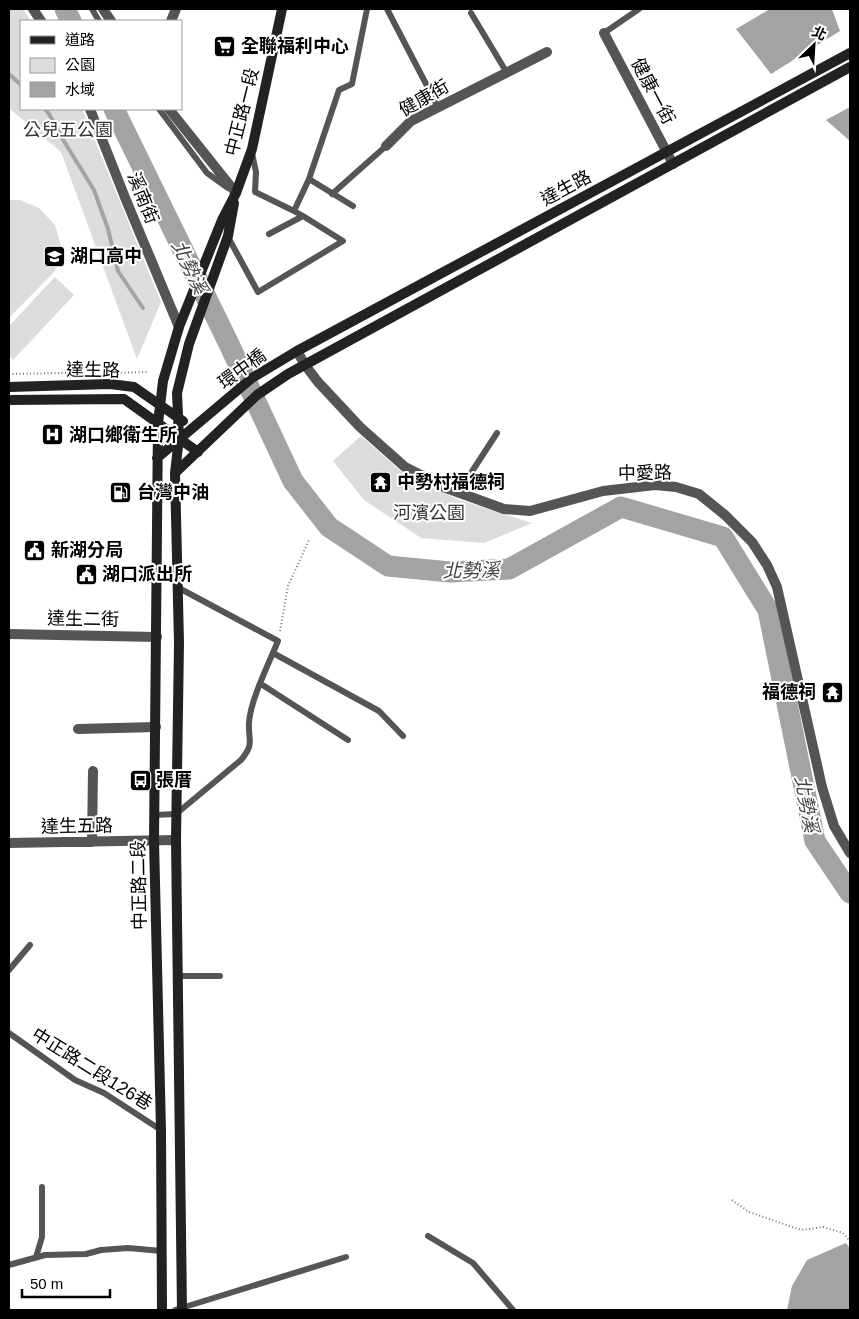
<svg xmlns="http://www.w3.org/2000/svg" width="859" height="1319" viewBox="0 0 859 1319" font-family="Arial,'Noto Sans TC',sans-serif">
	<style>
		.green { fill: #dcdcdc }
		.water { fill: #a3a3a3 }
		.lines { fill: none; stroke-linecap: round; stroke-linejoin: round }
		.stream { stroke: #a3a3a3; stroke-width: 4 }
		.river { stroke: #a3a3a3; stroke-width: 21 }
		.path { stroke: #777; stroke-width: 2; stroke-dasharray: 1 2.5; stroke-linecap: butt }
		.lane { stroke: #555; stroke-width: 6 }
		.street { stroke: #555; stroke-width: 10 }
		.secondary { stroke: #222; stroke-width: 10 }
		.labels { text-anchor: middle; stroke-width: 4; stroke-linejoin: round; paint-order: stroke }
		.poi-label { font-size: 18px; font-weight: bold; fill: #000; stroke: #fff; text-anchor: start }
		.street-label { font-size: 18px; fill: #000; stroke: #fff }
		.park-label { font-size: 18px; fill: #333; stroke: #fff }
		.water-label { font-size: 19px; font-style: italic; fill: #444; stroke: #fff }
	</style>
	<rect width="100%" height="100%" fill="#fff"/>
	<!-- green -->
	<path class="green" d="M9,9H23L31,21H21V109H82L161,302L137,359L61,152L9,108Z
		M9,200H20L39,208L55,225L62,249L55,271L9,318Z
		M55,277L74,295L13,360L9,355V326Z
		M361,436L403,473L457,499L532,523L484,543L421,538L364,500L333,461Z"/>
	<!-- water -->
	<path class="water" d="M770,9H832L840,31L771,74L736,29Z
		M850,107V141L826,120Z
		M846,1243L850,1248V1310H787L792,1286L807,1260Z"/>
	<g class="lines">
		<!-- stream -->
		<path class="stream" d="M9,74L21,85
			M45,109L49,114L62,138L94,190L108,229L118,271L143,308"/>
		<!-- river -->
		<path class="river" d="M65,9L71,21
			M114,109L228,342L293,481L329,527L388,566L450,572L509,569L621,507L723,537L768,610L815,841L850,893"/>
		<!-- path -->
		<path class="path" d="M114,373L147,372
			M9,374L66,373
			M280,631L288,586L309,540
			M732,1200L749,1212L801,1230L823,1227L843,1233L850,1241"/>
		<!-- lane -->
		<path class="lane" d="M92,9L99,21
			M387,9L438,107
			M471,13L507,73
			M604,33L639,9
			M159,109L207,173L228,188
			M252,153L256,172L255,192L294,211L309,179L339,90L352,84L367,9
			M309,179L353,206
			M332,194L386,146
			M269,234L303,216L294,211
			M228,237L258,292L343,241L303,216
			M458,493L497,433
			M273,653L379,711L403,736
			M261,684L348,740
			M154,815L176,814L241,760C255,743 248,741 249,723C250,701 269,663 278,641L177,587
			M9,970L30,945
			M177,976H220
			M9,1033L75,1080L104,1093L161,1130
			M428,1236L473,1263L513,1310
			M36,1257L42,1237V1187
			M9,1265L45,1255L86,1254L101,1250L128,1248L162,1251
			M175,1310L346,1257"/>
		<!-- street -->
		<path class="street" d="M33,9L41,21
			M103,9L111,21
			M171,21L176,9
			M604,33L673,164
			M90,109L126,200L179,327
			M169,109L236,193
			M386,146L411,121L547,52
			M297,351L305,365L318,382L360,427L405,467L446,488L504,509L530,511L603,491L655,485L676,487L699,494L725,515L752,542L767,565L777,587L822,787L834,826L850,853
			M9,634L157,637
			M78,729L156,727
			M92,842L93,771
			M9,843L176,840"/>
		<!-- secondary -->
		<path class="secondary" d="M9,387L110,384L134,387L183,421
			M9,400L124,399L198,452
			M157,458L252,378L297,351L850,53
			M175,473L257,395L288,374L850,67
			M162,1310L161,1130L154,841L158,423L163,381L179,327L222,220L236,193L252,149L282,9
			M182,1310L176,840L179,643L175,473L179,438L177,393L189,344L228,236L234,203"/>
	</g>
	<!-- icons -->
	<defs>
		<symbol id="supermarket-square" viewBox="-11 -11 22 22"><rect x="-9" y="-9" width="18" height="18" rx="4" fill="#000" stroke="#fff"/><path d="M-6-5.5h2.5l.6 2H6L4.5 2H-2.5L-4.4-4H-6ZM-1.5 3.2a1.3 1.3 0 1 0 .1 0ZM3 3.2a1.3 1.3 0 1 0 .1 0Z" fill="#fff"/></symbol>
		<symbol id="school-square" viewBox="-11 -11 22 22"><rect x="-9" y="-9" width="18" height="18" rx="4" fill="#000" stroke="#fff"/><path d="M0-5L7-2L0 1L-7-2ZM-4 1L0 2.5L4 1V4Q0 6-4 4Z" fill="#fff"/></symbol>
		<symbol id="hospital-square" viewBox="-11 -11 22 22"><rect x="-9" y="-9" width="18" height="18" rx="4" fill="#000" stroke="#fff"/><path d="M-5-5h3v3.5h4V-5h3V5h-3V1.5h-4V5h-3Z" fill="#fff"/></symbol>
		<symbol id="temple-square" viewBox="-11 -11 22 22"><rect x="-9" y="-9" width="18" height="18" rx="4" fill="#000" stroke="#fff"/><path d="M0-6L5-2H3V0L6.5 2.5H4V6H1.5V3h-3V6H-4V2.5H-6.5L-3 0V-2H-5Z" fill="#fff"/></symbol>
		<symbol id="fuel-square" viewBox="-11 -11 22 22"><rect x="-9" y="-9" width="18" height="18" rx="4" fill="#000" stroke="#fff"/><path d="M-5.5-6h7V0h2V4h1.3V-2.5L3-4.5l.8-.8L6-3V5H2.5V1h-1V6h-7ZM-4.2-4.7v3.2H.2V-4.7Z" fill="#fff"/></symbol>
		<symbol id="civic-square" viewBox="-11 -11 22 22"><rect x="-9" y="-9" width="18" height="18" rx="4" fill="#000" stroke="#fff"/><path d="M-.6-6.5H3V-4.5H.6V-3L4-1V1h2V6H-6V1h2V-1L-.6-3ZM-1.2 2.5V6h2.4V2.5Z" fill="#fff"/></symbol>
		<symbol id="bus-square" viewBox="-11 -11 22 22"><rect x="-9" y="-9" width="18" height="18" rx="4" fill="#000" stroke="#fff"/><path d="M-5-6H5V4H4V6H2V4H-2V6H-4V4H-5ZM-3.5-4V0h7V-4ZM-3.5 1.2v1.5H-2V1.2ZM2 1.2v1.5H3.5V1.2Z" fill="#fff"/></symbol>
	</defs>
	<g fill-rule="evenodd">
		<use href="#supermarket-square" x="212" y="34" width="25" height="25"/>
		<use href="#school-square" x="42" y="244" width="25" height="25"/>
		<use href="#hospital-square" x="40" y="422" width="25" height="25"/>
		<use href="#temple-square" x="368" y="470" width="25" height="25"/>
		<use href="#fuel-square" x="108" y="480" width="25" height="25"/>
		<use href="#civic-square" x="22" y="538" width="25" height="25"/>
		<use href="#civic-square" x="74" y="562" width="25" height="25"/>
		<use href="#temple-square" x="820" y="680" width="25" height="25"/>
		<use href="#bus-square" x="128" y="768" width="25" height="25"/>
	</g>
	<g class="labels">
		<!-- poi labels -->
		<g class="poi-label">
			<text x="241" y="52">全聯福利中心</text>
			<text x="70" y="262">湖口高中</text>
			<text x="69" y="441">湖口鄉衛生所</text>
			<text x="397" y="488">中勢村福德祠</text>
			<text x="137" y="498">台灣中油</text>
			<text x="51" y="556">新湖分局</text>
			<text x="102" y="580">湖口派出所</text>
			<text x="816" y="698" text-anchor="end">福德祠</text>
			<text x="156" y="786">張厝</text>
		</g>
		<!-- street labels -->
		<g class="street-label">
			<text transform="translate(653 91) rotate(62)" y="6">健康一街</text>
			<text transform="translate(424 98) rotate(-30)" y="6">健康街</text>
			<text transform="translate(242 112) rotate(-76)" y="6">中正路一段</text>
			<text transform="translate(566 188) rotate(-28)" y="6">達生路</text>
			<text transform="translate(143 198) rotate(68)" y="6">溪南街</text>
			<text transform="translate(242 369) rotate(-36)" y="6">環中橋</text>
			<text transform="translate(93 370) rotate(1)" y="6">達生路</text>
			<text transform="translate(645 473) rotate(-1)" y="6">中愛路</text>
			<text transform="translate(83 619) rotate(1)" y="6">達生二街</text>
			<text transform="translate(77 826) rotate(-1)" y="6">達生五路</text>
			<text transform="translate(139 885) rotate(-91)" y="6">中正路二段</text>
			<text transform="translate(92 1069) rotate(32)" y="6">中正路二段126巷</text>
		</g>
		<!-- park labels -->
		<g class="park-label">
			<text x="68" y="136">公兒五公園</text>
			<text x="429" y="519">河濱公園</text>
		</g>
		<!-- water labels -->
		<g class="water-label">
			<text transform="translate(190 267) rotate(64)" y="7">北勢溪</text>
			<text transform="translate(471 570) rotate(-1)" y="7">北勢溪</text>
			<text transform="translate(807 804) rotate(79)" y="7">北勢溪</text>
		</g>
	</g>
	<!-- border -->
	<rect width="859" height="1319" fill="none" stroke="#000000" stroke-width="20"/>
	<!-- legend -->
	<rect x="20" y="20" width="162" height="90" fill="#ffffff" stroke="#999999"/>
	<rect x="30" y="36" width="25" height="8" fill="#222222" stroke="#999999"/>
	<text x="65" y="45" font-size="15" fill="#000000">道路</text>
	<rect x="30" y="58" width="25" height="15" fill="#dcdcdc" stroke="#999999"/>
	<text x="65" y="70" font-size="15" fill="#000000">公園</text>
	<rect x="30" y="82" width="25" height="15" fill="#a3a3a3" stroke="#999999"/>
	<text x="65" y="95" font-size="15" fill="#000000">水域</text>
	<!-- north arrow -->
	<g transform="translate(814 45) rotate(25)" stroke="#ffffff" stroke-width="4" paint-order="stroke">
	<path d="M0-4L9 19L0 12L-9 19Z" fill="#000000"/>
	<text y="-8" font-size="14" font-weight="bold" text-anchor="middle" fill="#000000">北</text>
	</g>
	<!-- scale -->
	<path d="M22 1289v8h88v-8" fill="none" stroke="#000000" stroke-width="2.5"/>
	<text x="30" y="1289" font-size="15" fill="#000000" stroke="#ffffff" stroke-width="4" paint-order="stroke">50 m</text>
</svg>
